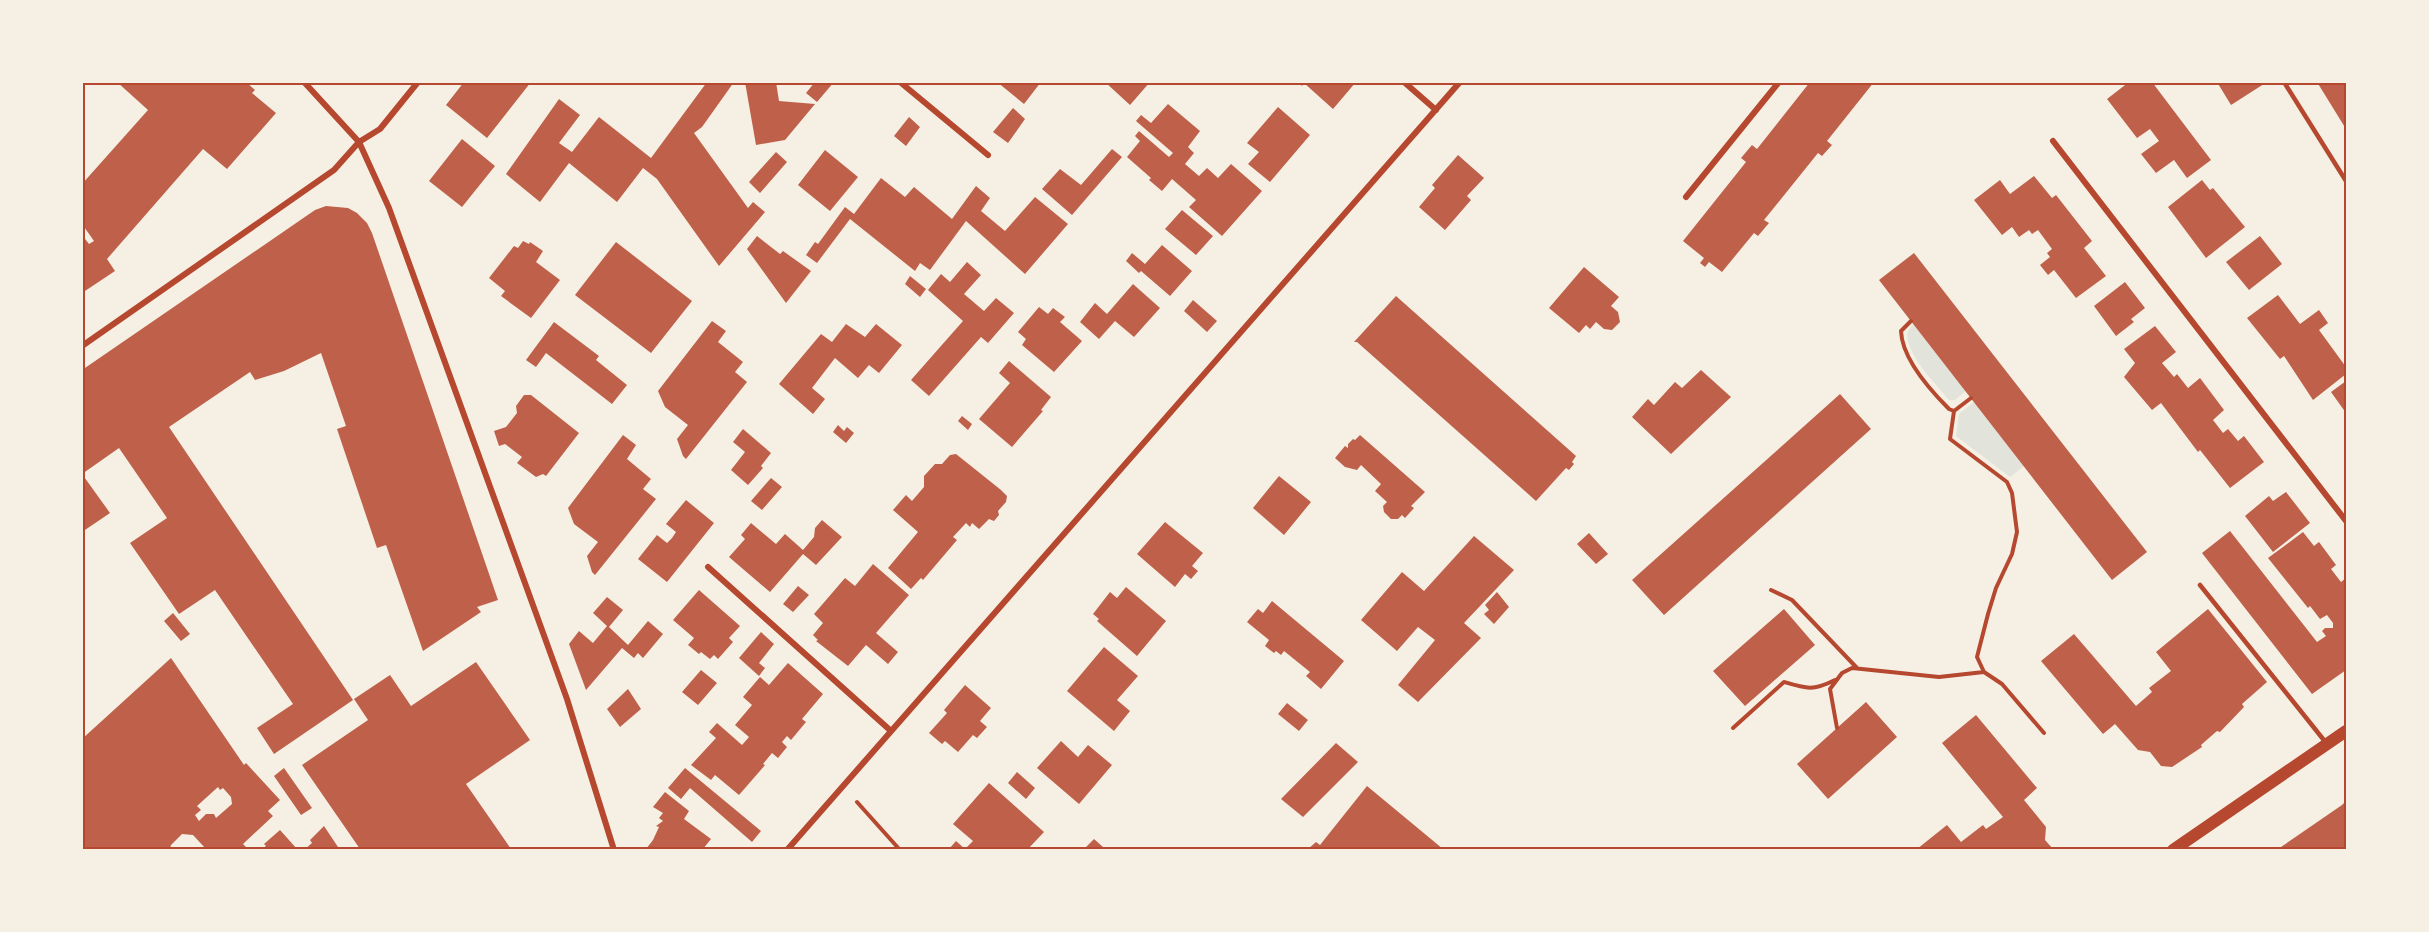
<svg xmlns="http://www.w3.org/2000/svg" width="2429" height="932" viewBox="0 0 2429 932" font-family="'Times New Roman',serif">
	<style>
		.green { fill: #e2e4dc }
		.building { fill: #bf614a; fill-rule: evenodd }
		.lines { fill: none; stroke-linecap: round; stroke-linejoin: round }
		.path { stroke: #b5482f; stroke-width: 4 }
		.service { stroke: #b5482f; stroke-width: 4.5 }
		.minor { stroke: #b5482f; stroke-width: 6 }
		.secondary { stroke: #b5482f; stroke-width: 12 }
		.neatline { fill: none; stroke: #b5482f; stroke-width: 2 }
	</style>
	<rect width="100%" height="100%" fill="#f6efe4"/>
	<!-- green -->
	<path class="green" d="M1913,324L1966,391L1955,400H1949C1934,381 1908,358 1907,333Z
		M1974,402L2024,466L2010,477L1956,436L1959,414Z"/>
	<!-- building -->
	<path class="building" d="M117,82H246L255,90L252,93L276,113L227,169L203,149L107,259L115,271L82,293V235L89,244L94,241L82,224V184L148,110Z
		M464,82H531L487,138L446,105Z
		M707,82H734L702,127L694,133L748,208L753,202L765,212L719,266L657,179L643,168L617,202L569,163L540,202L506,174L559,99L580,115L559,143L572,152L599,117L651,158Z
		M745,82H776L779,101L815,104L785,140L756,145Z
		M815,82H834L817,102L806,93Z
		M997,82H1041L1024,104Z
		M1105,82H1150L1130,105Z
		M1298,82H1356L1333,109L1304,83L1302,86Z
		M1810,82H1874L1827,141L1832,145L1822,156L1818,153L1764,220L1769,223L1758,236L1754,233L1722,272L1709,262L1705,267L1700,263L1704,258L1683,241L1746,162L1741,158L1752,145L1757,149Z
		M2129,82H2152L2211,160L2187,178L2174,160L2156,173L2141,154L2159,141L2150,129L2137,138L2107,99Z
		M2217,82H2267L2231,105Z
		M2317,82H2346V129Z
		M1168,104L1200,131L1188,147L1194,153L1185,164L1199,176L1207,168L1218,178L1231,164L1262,191L1222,236L1189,207L1196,200L1172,179L1162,191L1149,180L1151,178L1127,157L1140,141L1135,136L1139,131L1169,157L1173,153L1136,121L1141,115L1151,123Z
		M1278,107L1310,135L1270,182L1248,164L1259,152L1247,143Z
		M1013,108L1025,119L1008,143L993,132Z
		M909,117L920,127L906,146L894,136Z
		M462,139L495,166L462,207L429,181Z
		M1112,149L1122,157L1072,215L1042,189L1060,169L1081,185Z
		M825,150L858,177L830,211L798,185Z
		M776,152L787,162L760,193L749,182Z
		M1458,155L1484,178L1467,196L1471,200L1445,230L1419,207L1435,188L1432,185Z
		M2034,176L2052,198L2056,195L2092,241L2084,248L2106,276L2076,298L2054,270L2048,275L2040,265L2050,257L2047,253L2052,249L2038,230L2032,234L2029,230L2019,237L2012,227L2002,235L1974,200L2000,180L2010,194Z
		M881,178L905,197L914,187L952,219L976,186L990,198L981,211L1005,231L1035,197L1068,224L1025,274L966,221L930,270L920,263L915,271L850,219L817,263L806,255L815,242L818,244L845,207L854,214Z
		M2202,180L2210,190L2213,188L2245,227L2206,258L2168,207Z
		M326,206L348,208L357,213L367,223L372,233L498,600L477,607L481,612L423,651L386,545L377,548L337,429L346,426L321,353L284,371L255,380L250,372L169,427L353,700L274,754L257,728L293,704L215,590L179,614L130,543L167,518L119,448L82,474V370L315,210Z
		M1182,210L1213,236L1196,255L1165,229Z
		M757,236L780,254L783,251L811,271L786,303L747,249Z
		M2260,236L2282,264L2249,290L2226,262Z
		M523,241L529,244L530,242L543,251L536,262L560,280L531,318L501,296L505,291L489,278L514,246L518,248Z
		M616,242L692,301L651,353L575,295Z
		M1162,245L1192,271L1170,296L1141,271L1139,273L1126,261L1132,253L1145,264Z
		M1914,253L2147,552L2112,580L1879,280Z
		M967,262L981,275L964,294L984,311L996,298L1014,313L988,343L981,337L929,396L911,380L963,321L928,290L941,274L950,282Z
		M1584,267L1619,297L1611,306L1618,312L1620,322L1612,330L1604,329L1596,322L1590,329L1586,325L1579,333L1549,308Z
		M910,276L926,289L920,297L905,284Z
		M2125,282L2145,308L2131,319L2134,322L2116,336L2094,306Z
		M1133,284L1160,308L1134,337L1115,321L1099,339L1080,322L1095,303L1107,314Z
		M2278,295L2300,324L2319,310L2328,323L2319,330L2346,367V374L2313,400L2284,356L2280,359L2247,318Z
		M1396,296L1576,456L1572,462L1574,464L1569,470L1566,468L1536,501L1357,342H1354Z
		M1193,300L1217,321L1207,332L1184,311Z
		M1039,307L1048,314L1053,308L1065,317L1060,322L1082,341L1054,372L1022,345L1026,339L1018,332Z
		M712,321L726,331L718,342L743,362L735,372L747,382L686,459L683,456L677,439L688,425L665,407L658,391Z
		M554,322L599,356L596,360L627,385L612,404L546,353L536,367L526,360Z
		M846,324L865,337L876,324L902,345L879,373L869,365L858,378L835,358L812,388L825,399L813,414L779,384L821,334L832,342Z
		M2155,326L2176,352L2162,363L2174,377L2177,374L2188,388L2200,378L2224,410L2213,420L2223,433L2228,429L2238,441L2244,436L2264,462L2230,488L2200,450L2198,452L2161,403L2152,410L2124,377L2135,363L2124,349Z
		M1009,361L1051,397L1041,410L1043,411L1012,447L979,419L1010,383L999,373Z
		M1701,370L1731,397L1671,454L1632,417L1648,399L1654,405L1675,382L1682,388Z
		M2346,381V413L2331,392Z
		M1840,394L1871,429L1664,615L1632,580Z
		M524,395H531L579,433L546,476L543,474L536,477L517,463L522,457L505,444L499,446L494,431L506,427L517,413L516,406Z
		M962,416L972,424L968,430L958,421Z
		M838,425L844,431L847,427L854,433L846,443L833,432Z
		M743,429L771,453L761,466L763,468L748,485L731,470L745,452L733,442Z
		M623,435L636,445L627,459L651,479L643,489L656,499L595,575L592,572L587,556L598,542L574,524L568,508Z
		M1360,435L1425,492L1411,506L1414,508L1405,518L1402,515L1398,519H1391L1384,512L1383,506L1387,502L1375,491L1381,484L1361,465L1357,470L1345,467L1335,458L1345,446L1348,448V444L1353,439L1355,440Z
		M956,454L1001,490L1007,496L1006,502L998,511L999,515L994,521L989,519L979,529L972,523L970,527L966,523L953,537L957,540L923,580L921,578L911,589L888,568L918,532L893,510L906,495L912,501L924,487V476L935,464H942L950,455Z
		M82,474L110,513L82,532Z
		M1279,476L1311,502L1284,535L1253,508Z
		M771,478L782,487L762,510L751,501Z
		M2286,492L2310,523L2273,552L2245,516L2269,496L2273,501Z
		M686,500L714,523L667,582L638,559L657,535L667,543L672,538L676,532L666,524Z
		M822,520L842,537L816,565L803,554L770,592L729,557L745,539L741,535L751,523L776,544L785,534L803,550L814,537L815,528Z
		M1165,522L1203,553L1192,566L1198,571L1191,579L1185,574L1175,587L1137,554Z
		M2230,531L2317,642L2326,636L2322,631L2325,628H2333V623L2327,615L2320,619L2310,606L2308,608L2268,558L2303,532L2314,546L2319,542L2336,565L2331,569L2341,582L2346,578V670L2312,694L2202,553Z
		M1589,533L1608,554L1596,564L1577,544Z
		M1474,536L1514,570L1464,623L1481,638L1418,702L1398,685L1435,640L1418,627L1397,651L1361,620L1402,572L1424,591Z
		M873,564L909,595L876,633L898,652L888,664L866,645L848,666L816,641L818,640L813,635L823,623L814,614L845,578L855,586Z
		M798,586L809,595L793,612L783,604Z
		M1126,587L1166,621L1137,656L1097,621L1099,619L1093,614L1110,592L1117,598Z
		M699,590L740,626L729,638L733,642L718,659L714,655L710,659L701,652L699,654L688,645L694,638L673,620Z
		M1497,592L1509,607L1494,624L1484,614L1489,610L1485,605Z
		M607,597L623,610L609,627L628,645L648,621L663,634L643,658L638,653L634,658L622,648L586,690L569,644L579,631L593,643L607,626L593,613Z
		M1272,601L1344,661L1321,689L1306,676L1310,672L1284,651L1281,655L1276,651L1274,653L1265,646L1269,640L1247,622L1258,609L1263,613Z
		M1784,609L1815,645L1745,706L1713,671Z
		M2208,609L2267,682L2242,704L2244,707L2220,732L2217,731L2201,745L2202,747L2172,767L2161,766L2150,752L2138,750L2115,724L2103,734L2041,661L2074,634L2136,706L2152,692L2149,688L2171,671L2156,652Z
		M173,613L190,634L181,641L164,621Z
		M761,632L774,644L759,663L765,668L759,676L739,658Z
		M1104,647L1138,676L1117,700L1130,711L1114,731L1067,691Z
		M171,658L244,765L246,763L280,800L268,811L273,816L243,844L248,849H206L193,835L182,834L171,845L170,849H82V739ZM218,787L220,790L223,788L231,797L232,804L216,818L214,814H206L199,821L195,815L201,810L197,806Z
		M476,662L530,740L466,784L511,849H457L456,847L452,849H360L302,765L368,720L354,699L390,675L411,706Z
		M788,663L823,694L802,719L806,722L791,740L787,736L782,742L787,747L778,758L772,753L763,764L765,765L739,795L715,775L711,780L691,765L716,738L709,732L717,723L742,745L749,737L735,725L752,705L743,697L760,677L769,685Z
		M701,670L717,683L698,705L682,692Z
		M965,685L991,708L980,721L987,727L977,738L973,735L958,752L945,741L942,744L929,733L947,713L944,710Z
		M628,689L641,709L620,727L607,709Z
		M1866,702L1897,737L1828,799L1797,764Z
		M1287,703L1308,720L1299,731L1278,714Z
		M1976,715L2037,788L2024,800L2046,827L2045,840L2053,849H1917L1947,825L1961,842L1983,825L1986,829L2003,817L1942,743Z
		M1061,741L1078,757L1088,745L1112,765L1079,804L1037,768Z
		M1336,743L1358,762L1303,817L1281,799Z
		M284,768L312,808L301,815L274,776Z
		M685,768L761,831L752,842L690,788L681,799L668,788Z
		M1017,772L1035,788L1026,799L1008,783Z
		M989,783L1044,832L1028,849H965L973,841L953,824Z
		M1367,786L1443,849H1308L1316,842L1320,845Z
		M665,792L689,811L684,819L711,839L703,849H646L653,840L659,827L656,826L663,821L659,818L663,813L653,807Z
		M2346,801V849H2278L2342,805Z
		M324,826L338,847L337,849H305L312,843L310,840Z
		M280,830L297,849H262L266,846L264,844Z
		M1094,839L1103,847L1101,849H1084Z
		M956,841L965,849H949Z"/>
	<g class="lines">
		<!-- path -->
		<path class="path" d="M1911,321L1901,331C1902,359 1930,390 1949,409L1954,411L1971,398
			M1954,411L1950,439L2007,482L2012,493L2017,532L2012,554L1996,588L1988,614L1977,657L1984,672L2002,684L2044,733
			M1771,590L1792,600L1857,668
			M1733,728L1784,682C1807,689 1813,691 1835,680
			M1837,728L1830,689L1842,673L1852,668L1939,677L1984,672
			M857,802L900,850"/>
		<!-- service -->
		<path class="service" d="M2284,82L2346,181
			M2200,585L2327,744"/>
		<!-- minor -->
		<path class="minor" d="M304,82L359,142L389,208L567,699L614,850
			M900,82L988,155
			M1404,82L1436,110
			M2053,141L2346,521
			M1686,197L1779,82
			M82,346L334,170L359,142L380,129L418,82
			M708,567L891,731
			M787,850L1460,82"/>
		<!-- secondary -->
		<path class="secondary" d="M2173,850L2346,731"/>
	</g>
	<!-- border -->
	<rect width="2429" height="932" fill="none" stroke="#f6efe4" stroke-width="168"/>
	<rect x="84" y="84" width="2261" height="764" class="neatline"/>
</svg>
